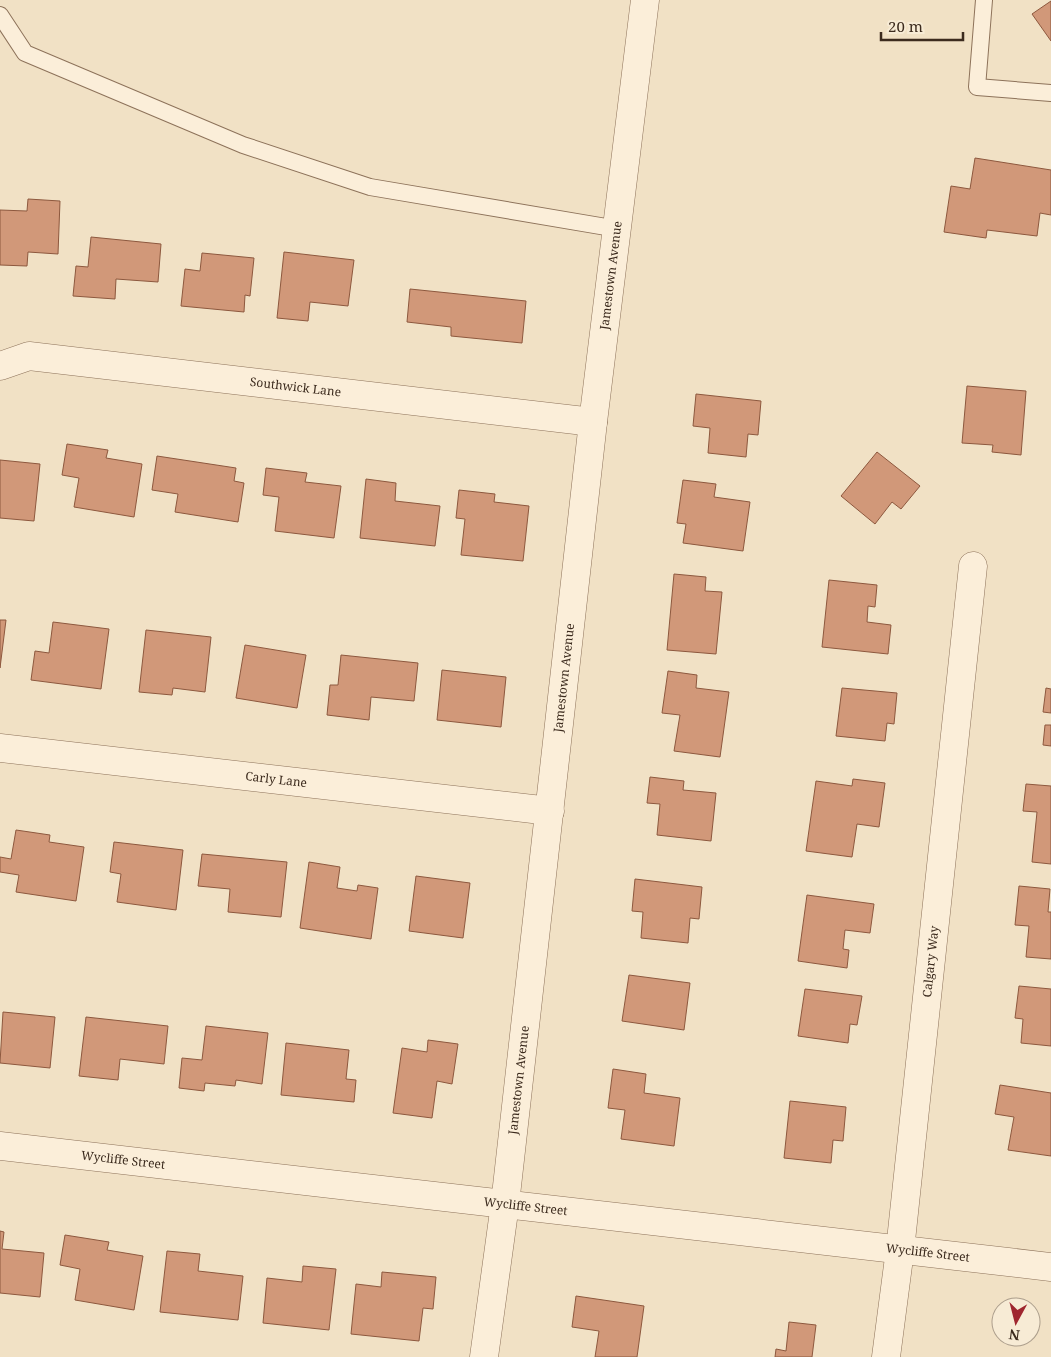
<svg xmlns="http://www.w3.org/2000/svg" width="1051" height="1357" viewBox="0 0 1051 1357" font-family="'Noto Serif',serif">
	<style>
		.building { fill: #d19879; stroke: #8d583e }
		.lines { fill: none; stroke-linecap: round; stroke-linejoin: round }
		.service-casing { stroke: #8d725a; stroke-width: 18 }
		.minor-casing { stroke: #8d725a; stroke-width: 29 }
		.service { stroke: #fbeed9; stroke-width: 16 }
		.minor { stroke: #fbeed9; stroke-width: 28 }
		.labels { text-anchor: middle; stroke-width: 4; stroke-linejoin: round; paint-order: stroke }
		.street-label { font-size: 12px; fill: #3c2b1e; stroke: #f7ebd5 }
	</style>
	<rect width="100%" height="100%" fill="#f1e1c5"/>
	<!-- building -->
	<path class="building" d="M1051,1V41L1032,14Z
		M975,158L1051,170V215L1040,213L1037,236L987,230L986,238L944,232L951,186L970,189Z
		M28,199L60,201L58,254L28,252L27,266L0,265V210L27,211Z
		M91,237L161,244L158,282L116,279L115,299L73,296L76,266L88,267Z
		M284,252L354,260L348,306L310,302L308,321L277,318Z
		M202,253L254,258L250,296L245,295L244,312L181,306L185,269L200,271Z
		M410,289L526,301L522,343L451,336V327L407,322Z
		M967,386L1026,391L1021,455L992,452L993,445L962,443Z
		M696,394L761,401L758,435L748,434L746,457L708,453L710,428L693,426Z
		M67,444L108,450L106,458L142,464L134,517L74,507L79,478L62,475Z
		M877,452L920,486L901,509L892,502L875,524L841,496Z
		M157,456L236,468L234,481L244,483L238,522L175,512L178,494L152,490Z
		M0,460L40,464L34,521L0,518Z
		M266,468L307,473L305,482L341,486L334,538L275,531L279,497L263,495Z
		M366,479L396,483L395,501L440,506L435,546L360,538Z
		M683,480L716,484L714,497L750,502L743,551L683,543L686,524L677,523Z
		M459,490L495,494L494,502L529,506L523,561L461,555L465,519L456,518Z
		M674,574L706,577L705,591L722,592L716,654L667,650Z
		M829,580L877,585L875,607L868,606L867,622L891,625L888,654L822,647Z
		M0,620H6L0,668Z
		M53,622L109,629L101,689L31,680L35,651L49,653Z
		M146,630L211,637L205,692L173,688L172,695L139,692Z
		M245,645L306,655L297,708L236,698Z
		M341,655L418,663L414,701L371,697L369,720L327,715L330,685H338Z
		M442,670L506,677L501,727L437,720Z
		M668,671L697,675L696,688L729,692L720,757L674,751L680,715L662,713Z
		M842,688L897,693L894,724L887,723L885,741L836,736Z
		M1046,688L1051,689V713L1043,712Z
		M1045,725H1051V746L1043,745Z
		M650,777L684,781L683,790L716,793L711,841L657,835L660,804L647,803Z
		M853,779L885,783L879,827L857,824L852,857L806,851L816,781L852,786Z
		M1026,784L1051,786V864L1032,862L1037,812L1023,811Z
		M16,830L50,835L49,842L84,847L76,901L16,892L19,875L0,872V857L11,859Z
		M114,842L183,850L176,910L117,902L121,874L110,872Z
		M202,854L287,862L281,917L228,912L230,889L198,886Z
		M309,862L340,867L337,888L357,891L358,885L378,888L371,939L300,928Z
		M416,876L470,883L463,938L409,931Z
		M635,879L702,887L699,919L690,918L688,943L641,938L643,912L632,911Z
		M1019,886L1050,889L1048,912H1051V959L1026,957L1029,926L1015,925Z
		M807,895L874,904L870,933L845,930L843,949L849,950L847,968L798,961Z
		M629,975L690,983L684,1030L622,1021Z
		M1019,986L1051,989V1046L1021,1043L1023,1019L1015,1018Z
		M805,989L862,996L857,1025L850,1024L848,1043L798,1036Z
		M3,1012L55,1017L50,1068L0,1063Z
		M86,1017L168,1026L164,1064L120,1059L118,1080L79,1076Z
		M206,1026L268,1033L262,1084L236,1080L235,1086L205,1083L204,1091L179,1088L182,1058L202,1060Z
		M428,1040L458,1044L452,1084L437,1081L432,1118L393,1113L402,1048L427,1052Z
		M286,1043L349,1050L346,1079L356,1080L354,1102L281,1095Z
		M613,1069L646,1074L644,1093L680,1098L674,1146L621,1139L625,1110L608,1108Z
		M1000,1085L1051,1093V1156L1008,1150L1014,1117L995,1114Z
		M790,1101L846,1107L843,1141L833,1140L831,1163L784,1158Z
		M0,1231L4,1232L2,1249L44,1253L40,1297L0,1293Z
		M65,1235L109,1242L107,1250L143,1256L134,1310L75,1300L80,1269L60,1265Z
		M167,1251L200,1254L198,1271L243,1276L238,1320L160,1312Z
		M303,1266L336,1269L329,1330L263,1323L267,1278L302,1282Z
		M382,1272L436,1277L433,1309L423,1308L419,1341L351,1334L356,1284L381,1287Z
		M576,1296L644,1306L637,1357H595L599,1331L572,1327Z
		M789,1322L816,1325L812,1357H775L776,1349L786,1351Z"/>
	<g class="lines">
		<defs>
			<path id="service" d="M984,0L977,87L1051,93
				M0,15L25,53L243,145L370,187L618,229"/>
			<g id="minor">
				<path id="s1" d="M0,366L29,356L593,422"/>
				<path id="s2" d="M0,748L550,811"/>
				<path id="s3" d="M0,1146L1051,1267"/>
				<path id="s4" d="M484,1357L505,1204L593,422L645,0"/>
				<path id="s5" d="M886,1357L900,1250L973,566"/>
			</g>
		</defs>
		<!-- service casing -->
		<use href="#service" class="service-casing"/>
		<!-- minor casing -->
		<use href="#minor" class="minor-casing"/>
		<!-- service -->
		<use href="#service" class="service"/>
		<!-- minor -->
		<use href="#minor" class="minor"/>
	</g>
	<g class="labels">
		<!-- street labels -->
		<g class="street-label">
			<text dy="4" stroke="none"><textPath href="#s4" startOffset="1089">Jamestown Avenue</textPath></text>
			<text dy="4" stroke="none"><textPath href="#s1" startOffset="299">Southwick Lane</textPath></text>
			<text dy="4" stroke="none"><textPath href="#s4" startOffset="684">Jamestown Avenue</textPath></text>
			<text dy="4" stroke="none"><textPath href="#s2" startOffset="278">Carly Lane</textPath></text>
			<text dy="4" stroke="none"><textPath href="#s5" startOffset="398">Calgary Way</textPath></text>
			<text dy="4" stroke="none"><textPath href="#s4" startOffset="279">Jamestown Avenue</textPath></text>
			<text dy="4" stroke="none"><textPath href="#s3" startOffset="124">Wycliffe Street</textPath></text>
			<text dy="4" stroke="none"><textPath href="#s3" startOffset="529">Wycliffe Street</textPath></text>
			<text dy="4" stroke="none"><textPath href="#s3" startOffset="934">Wycliffe Street</textPath></text>
		</g>
	</g>
	<!-- north arrow -->
	<g transform="translate(1016 1322) rotate(187)"><circle r="24" fill="#f7ebd5" stroke="#ac9e8c"/>
	<path d="M0-4L9 19L0 12L-9 19Z" fill="#9f262f"/>
	<text y="-8" font-size="14" font-weight="bold" text-anchor="middle" fill="#3c2b1e">N</text>
	</g>
	<!-- scale -->
	<path d="M881 32v8h82v-8" fill="none" stroke="#3c2b1e" stroke-width="2.5"/>
	<text x="888" y="32" font-size="15" fill="#3c2b1e" stroke="#f7ebd5" stroke-width="4" paint-order="stroke">20 m</text>
</svg>
